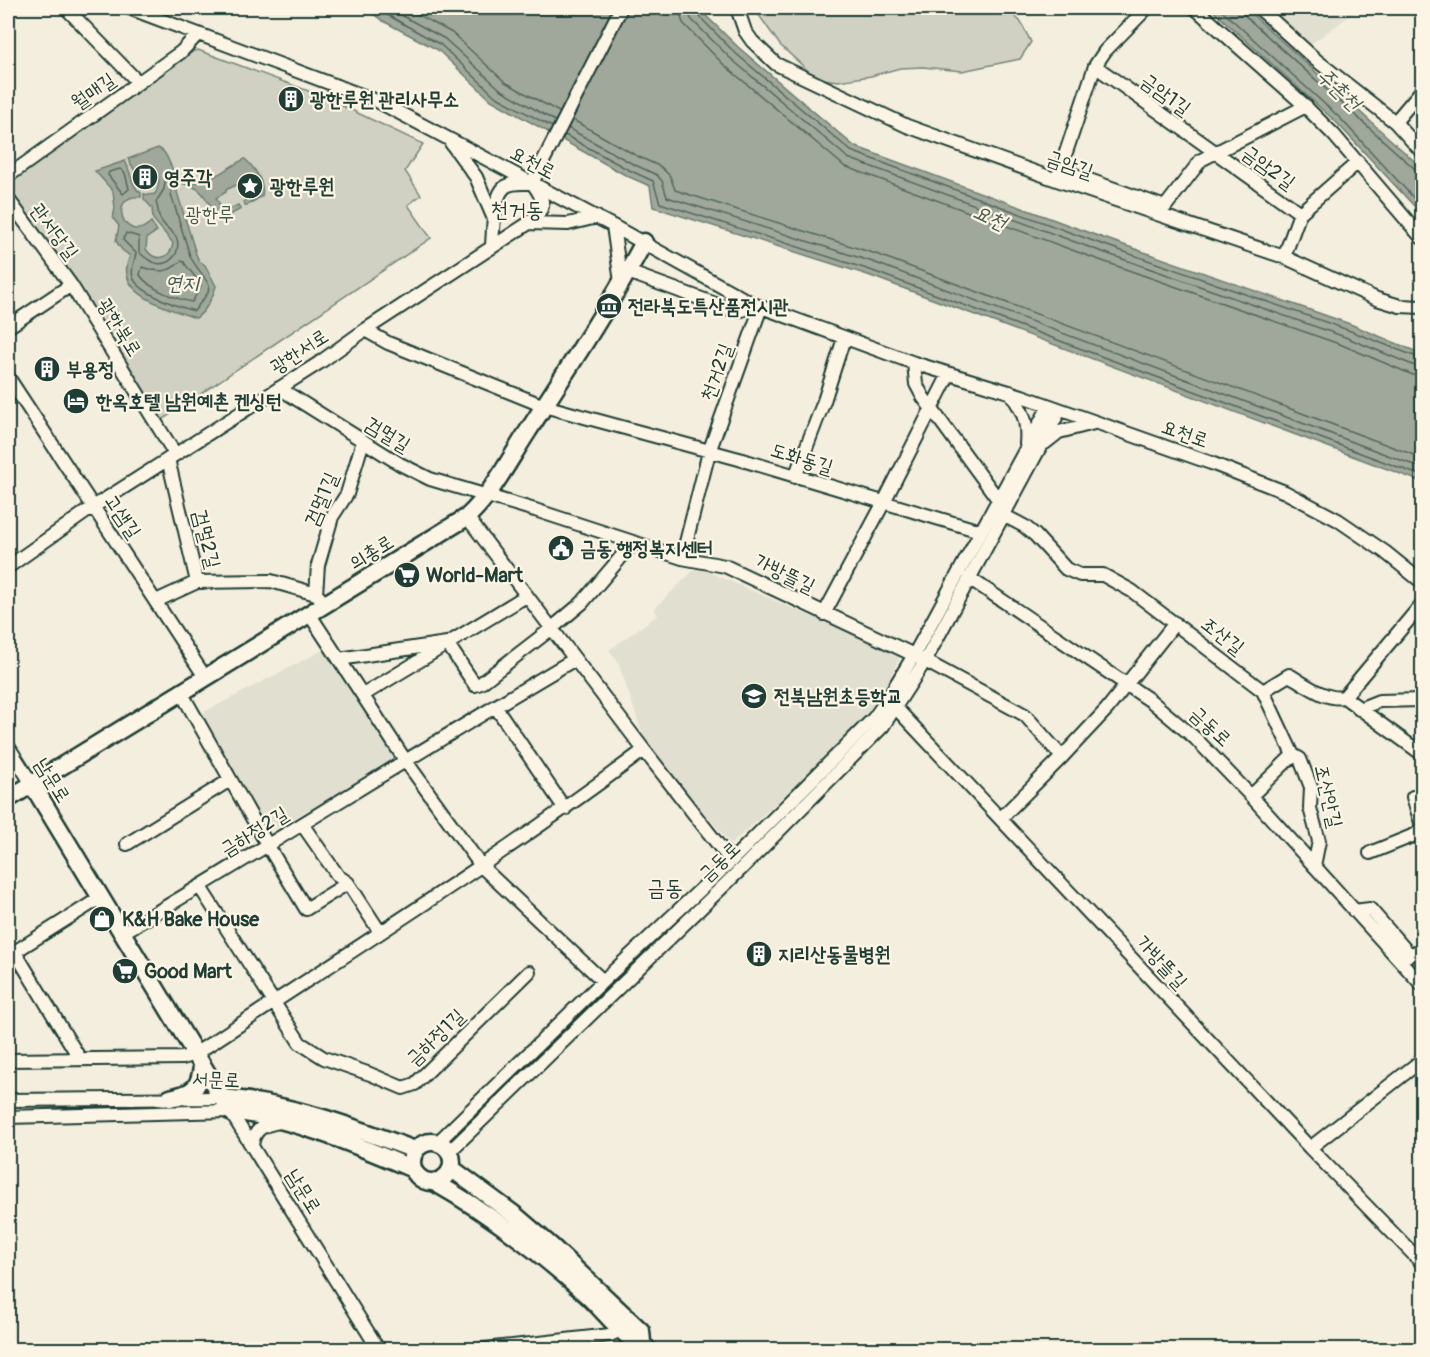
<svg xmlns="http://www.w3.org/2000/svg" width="1430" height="1357" viewBox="0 0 1430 1357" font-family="Pangolin,'Poor Story',sans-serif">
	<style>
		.built { fill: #e1dfd0 }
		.green { fill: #d0d1c2; stroke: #78877b; stroke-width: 1.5 }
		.water { fill: #a0a89b; stroke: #6c7d72; stroke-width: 1.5 }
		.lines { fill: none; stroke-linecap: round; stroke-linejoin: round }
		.shore { stroke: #53685d; stroke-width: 1.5 }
		.minor-casing { stroke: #1f3d34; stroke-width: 16 }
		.major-casing { stroke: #1f3d34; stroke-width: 21 }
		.minor { stroke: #fcf5e5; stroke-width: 12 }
		.major { stroke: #fcf5e5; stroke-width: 16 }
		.labels { text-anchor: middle; stroke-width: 4.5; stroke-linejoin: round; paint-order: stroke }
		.street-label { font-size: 20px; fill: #1f3d34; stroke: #fcf5e5 }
		.poi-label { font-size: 20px; font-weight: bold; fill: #1f3d34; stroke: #fcf5e5; text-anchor: start }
		.park-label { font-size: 20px; fill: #425b50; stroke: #fcf5e5 }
		.water-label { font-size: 21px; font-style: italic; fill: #465d53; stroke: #fcf5e5 }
		.quarter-label { font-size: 22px; fill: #1f3d34; stroke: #fcf5e5 }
	</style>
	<rect width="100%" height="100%" fill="#f3eede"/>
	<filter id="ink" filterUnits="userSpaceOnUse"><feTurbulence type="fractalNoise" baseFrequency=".0167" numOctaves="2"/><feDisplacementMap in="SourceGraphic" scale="12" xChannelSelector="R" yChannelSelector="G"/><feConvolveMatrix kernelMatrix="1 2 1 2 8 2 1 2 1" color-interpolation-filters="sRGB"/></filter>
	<g filter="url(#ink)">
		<!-- built -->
		<path class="built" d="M1268,8H1360L1308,46Z
			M697,567L901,655L887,684L870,709L852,730L807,775L731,844L652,751L644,738L618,662L609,650L658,615L654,609Z
			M325,649L397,762L266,833L193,718Z"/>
		<!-- green -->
		<path class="green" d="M754,8H1005L1020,21L1031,42L1020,59L962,71L923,67L900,68L871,76L838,81L816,78L780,45Z
			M198,50L322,96L423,144L405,171L421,195L408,205L431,238L162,420L76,282L8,189V182L194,51Z"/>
		<!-- water -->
		<path class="water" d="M365,8H698L738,47L854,146L1098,236L1350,324L1422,354V482L868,275L653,207L650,186L627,176L491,100L438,50L383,21Z
			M1210,8H1245L1422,168V218L1416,208L1336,122Z
			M158,148C168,152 168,163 174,171C194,199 224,168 245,159C255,168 265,183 262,196L246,206L243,202L256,193L248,179L226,190V192L216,198L224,212L238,205L241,209L224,218C211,214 210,201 201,192C196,186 185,184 178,182L177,192L196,254L199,261L205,265L216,286C213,297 206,311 196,318C169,309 112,294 130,256L122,250L116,241L119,226L113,218L115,208L113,191L95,171L125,161C131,171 131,187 141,193V197C106,193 124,248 151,222L157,231L147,238L146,249C155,263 171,259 173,243L153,219L152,208L144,199V194L149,195L155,194C160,185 160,175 153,167L148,166L135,171L128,159Z"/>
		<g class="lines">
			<!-- shore -->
			<path class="shore" d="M375,8L441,45L495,96L552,127
				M388,8L445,39L500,89L555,121
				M406,8L452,33L505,82L559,112
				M678,8L683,23L723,64L844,166L1091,257L1342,345L1413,375L1422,376
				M687,8L691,19L729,57L848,158L1094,249L1345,337L1415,366L1422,367
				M695,8L697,14L734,52L851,151L1096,242L1348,330L1422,359
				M1219,8L1340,118L1422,207
				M1241,8L1244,15L1416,170L1422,172
				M573,120L637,156L661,167L670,176L675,190L876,254L1422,458
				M568,128L633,164L657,175L662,181L667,197L873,262L1422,468
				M565,135L629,170L653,181L660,203L870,270L1422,476
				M120,169L125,173L129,189L123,194L108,175L109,172Z
				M166,175H169L172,179L171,194L190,256C195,267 204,274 209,286L208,293L194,311C179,307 138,293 133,277C130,269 135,261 136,253L123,240L126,233L139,237V252C151,264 165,270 176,254C184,230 164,233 159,216C158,211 158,207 156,202L164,189Z
				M181,261L184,262C189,271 197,277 201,286L192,302C176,299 149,289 140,275L142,267C158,272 168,274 181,261Z"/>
			<defs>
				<path id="minor" d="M66,8L138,82
					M129,8L377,101L613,226L753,304L914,363L1022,396L1211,463L1285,492L1338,520L1385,552L1422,582
					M737,8L745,31L752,41L776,64L907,126L1057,180L1284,257L1377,299L1400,306L1422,307
					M1195,8L1301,102L1334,135L1422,238
					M1259,8L1316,60L1395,122L1422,152
					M1095,66L1300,213
					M1395,122L1422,90
					M451,143L476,177L494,219
					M1061,170L1165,207L1201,160L1306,106
					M8,176L181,52L198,34
					M1058,176L1095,66L1105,51L1147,8
					M532,183L621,8
					M8,199L71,285
					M529,223L568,224L597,217
					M613,226L621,282
					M492,246C493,232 493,196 505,187C511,182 520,183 528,183
					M1284,257L1300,213L1358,162
					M628,272L729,309L742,310L753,304
					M8,327L71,285L175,454
					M365,330L388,343L544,406L739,459L980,531
					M914,363L916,384L923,397L997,498
					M8,377L205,677
					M279,388L400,464L430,479L535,510L682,558L725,566L914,655L1025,715L1062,757
					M1010,392C1023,411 1028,421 1026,444
					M1045,443L1059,432L1094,423
					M168,459L197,582
					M795,477L824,401L844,338
					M1003,515L1024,526L1035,535L1066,569L1080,575H1103L1132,591L1263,691L1293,755L1300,759L1311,787L1310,808L1319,841L1314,866
					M467,517L644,750L731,861
					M682,558L709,452L761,307
					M8,567L93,507L319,363L365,330L529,223C545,208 547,203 533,184
					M969,578L1151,701L1196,739L1251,796L1422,985
					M156,601L197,582L271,581L316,594
					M326,604L316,594L318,565L332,517L347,494L363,441
					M824,614L884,502L949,374
					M310,615L405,760L482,867L603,981
					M339,659L447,643L475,685L481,683L551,629L582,603L633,543
					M1263,691L1289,675C1305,684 1326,701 1344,697L1422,754
					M181,692L268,846L306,909L348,883
					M363,695L526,596
					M1344,697L1422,604
					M890,703L896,708L1310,1148L1422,1060
					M495,706L565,809
					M1359,709L1379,701L1422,700
					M8,746L32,784
					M1251,796L1293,755
					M1001,818L1062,757L1107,709L1175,623
					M302,824L338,876L348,883L380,932
					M127,844L230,780
					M1370,853L1417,834L1422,826L1413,797L1422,796
					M200,887L300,1043L324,1058L370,1074L403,1088L415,1084L529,972
					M1354,911L1370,909L1410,955L1422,949
					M122,933C274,843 423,748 575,659
					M15,952L80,1059
					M8,956L100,898
					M8,1060L182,1058L195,1054C346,954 499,859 644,750
					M8,1100L222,1098
					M8,1117L230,1111L379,1350
					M437,1143L603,981L731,861L874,718L886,701L914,655L1049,406
					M252,1147C253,1129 263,1125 279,1122
					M1310,1148L1422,1263
					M449,1152L740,870L883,726L925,661L1060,410
					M476,1350L610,1335L623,1329"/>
				<path id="major" d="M32,784L230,1111C291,1117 356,1145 413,1169
					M8,799L467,517C492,494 509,460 528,431C568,369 609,307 644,242
					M170,1098C192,1093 199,1090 202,1067
					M222,1098C289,1103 353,1127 415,1150
					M412 1162a20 20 0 1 1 40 0a20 20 0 1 1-40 0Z
					M451,1168L516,1216L551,1246L641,1331L642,1342
					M434,1182C489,1213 540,1252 587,1295C601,1308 614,1325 629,1337C636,1343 641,1341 648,1350"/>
			</defs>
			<!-- minor casing -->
			<use href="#minor" class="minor-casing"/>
			<!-- major casing -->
			<use href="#major" class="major-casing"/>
			<!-- minor -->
			<use href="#minor" class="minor"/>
			<!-- major -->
			<use href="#major" class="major"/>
		</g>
	</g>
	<!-- icons -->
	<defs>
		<symbol id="building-disc" viewBox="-11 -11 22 22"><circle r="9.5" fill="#1f3d34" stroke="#fcf5e5"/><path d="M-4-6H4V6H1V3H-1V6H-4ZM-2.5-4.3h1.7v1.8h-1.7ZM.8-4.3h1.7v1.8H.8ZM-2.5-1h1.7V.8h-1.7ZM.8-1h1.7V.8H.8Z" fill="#fff"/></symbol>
		<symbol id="sight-disc" viewBox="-11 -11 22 22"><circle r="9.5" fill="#1f3d34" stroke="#fcf5e5"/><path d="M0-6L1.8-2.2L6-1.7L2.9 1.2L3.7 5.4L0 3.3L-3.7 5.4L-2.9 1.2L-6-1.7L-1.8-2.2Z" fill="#fff"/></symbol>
		<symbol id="museum-disc" viewBox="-11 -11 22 22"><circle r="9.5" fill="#1f3d34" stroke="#fcf5e5"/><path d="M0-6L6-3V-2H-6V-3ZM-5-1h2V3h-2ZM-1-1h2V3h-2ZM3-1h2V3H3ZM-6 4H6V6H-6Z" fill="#fff"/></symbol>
		<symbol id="hotel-disc" viewBox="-11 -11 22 22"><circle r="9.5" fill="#1f3d34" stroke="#fcf5e5"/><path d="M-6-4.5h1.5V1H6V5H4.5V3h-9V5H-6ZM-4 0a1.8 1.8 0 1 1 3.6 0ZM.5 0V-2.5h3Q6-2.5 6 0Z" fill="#fff"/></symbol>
		<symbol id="civic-disc" viewBox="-11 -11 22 22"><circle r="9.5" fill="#1f3d34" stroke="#fcf5e5"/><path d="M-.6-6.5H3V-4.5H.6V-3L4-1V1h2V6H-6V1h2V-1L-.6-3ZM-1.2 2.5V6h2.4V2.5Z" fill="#fff"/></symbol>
		<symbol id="supermarket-disc" viewBox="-11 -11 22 22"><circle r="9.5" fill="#1f3d34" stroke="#fcf5e5"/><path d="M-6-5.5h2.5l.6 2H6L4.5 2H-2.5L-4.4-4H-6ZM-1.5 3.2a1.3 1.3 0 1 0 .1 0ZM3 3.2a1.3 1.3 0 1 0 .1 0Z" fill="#fff"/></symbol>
		<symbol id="school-disc" viewBox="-11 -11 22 22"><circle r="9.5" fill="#1f3d34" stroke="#fcf5e5"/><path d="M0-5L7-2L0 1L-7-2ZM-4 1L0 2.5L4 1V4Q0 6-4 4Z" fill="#fff"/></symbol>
		<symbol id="shop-disc" viewBox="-11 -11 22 22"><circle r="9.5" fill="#1f3d34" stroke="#fcf5e5"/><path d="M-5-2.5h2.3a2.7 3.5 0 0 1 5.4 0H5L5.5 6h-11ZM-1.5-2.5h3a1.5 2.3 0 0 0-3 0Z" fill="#fff"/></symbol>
	</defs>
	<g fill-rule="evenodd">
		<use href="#building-disc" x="276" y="84" width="30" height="30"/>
		<use href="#building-disc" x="130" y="162" width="30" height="30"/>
		<use href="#sight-disc" x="235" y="171" width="30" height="30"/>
		<use href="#museum-disc" x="594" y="291" width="30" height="30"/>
		<use href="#building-disc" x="32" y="354" width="30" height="30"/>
		<use href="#hotel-disc" x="61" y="386" width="30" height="30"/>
		<use href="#civic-disc" x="546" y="533" width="30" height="30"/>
		<use href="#supermarket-disc" x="392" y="560" width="30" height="30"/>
		<use href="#school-disc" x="739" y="681" width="30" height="30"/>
		<use href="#shop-disc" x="87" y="904" width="30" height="30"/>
		<use href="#building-disc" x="744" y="939" width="30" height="30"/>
		<use href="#supermarket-disc" x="110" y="956" width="30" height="30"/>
	</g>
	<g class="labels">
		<!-- street labels -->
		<g class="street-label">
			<text transform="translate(93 91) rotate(-35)" y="7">월매길</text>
			<text transform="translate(1166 94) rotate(36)" y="7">금암1길</text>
			<text transform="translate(533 162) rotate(28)" y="7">요천로</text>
			<text transform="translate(1070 164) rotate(19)" y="7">금암길</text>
			<text transform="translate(1269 167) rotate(36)" y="7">금암2길</text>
			<text transform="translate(55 231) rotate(53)" y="7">관서당길</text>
			<text transform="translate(120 327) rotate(58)" y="7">광한북로</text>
			<text transform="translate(299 351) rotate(-33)" y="7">광한서로</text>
			<text transform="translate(716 372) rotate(-70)" y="7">천거2길</text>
			<text transform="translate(1185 433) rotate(19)" y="7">요천로</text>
			<text transform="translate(388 434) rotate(31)" y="7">검멀길</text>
			<text transform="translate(802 458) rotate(17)" y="7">도화동길</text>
			<text transform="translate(321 499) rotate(-67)" y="7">검멀1길</text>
			<text transform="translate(123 516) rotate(56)" y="7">고샘길</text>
			<text transform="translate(207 539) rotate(76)" y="7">검멀2길</text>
			<text transform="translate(371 552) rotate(-32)" y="7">의총로</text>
			<text transform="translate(785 573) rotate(26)" y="7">가방뜰길</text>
			<text transform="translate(1223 635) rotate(38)" y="7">조산길</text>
			<text transform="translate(1211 726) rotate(43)" y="7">금동로</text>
			<text transform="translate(53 780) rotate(58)" y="7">남문로</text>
			<text transform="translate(1329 796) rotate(77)" y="7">조산안길</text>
			<text transform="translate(254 831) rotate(-32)" y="7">금하정2길</text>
			<text transform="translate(719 861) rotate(-44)" y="7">금동로</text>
			<text transform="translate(1162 962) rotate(47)" y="7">가방뜰길</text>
			<text transform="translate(435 1037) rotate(-44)" y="7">금하정1길</text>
			<text transform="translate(216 1079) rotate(2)" y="7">서문로</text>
			<text transform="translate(304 1191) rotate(58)" y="7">남문로</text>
		</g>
		<!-- poi labels -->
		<g class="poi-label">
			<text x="310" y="106">광한루원 관리사무소</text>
			<text x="164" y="184">영주각</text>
			<text x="270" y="193">광한루원</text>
			<text x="628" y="313">전라북도특산품전시관</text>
			<text x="66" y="376">부용정</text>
			<text x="96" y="408">한옥호텔 남원예촌 켄싱턴</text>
			<text x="580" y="555">금동 행정복지센터</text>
			<text x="426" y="582">World-Mart</text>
			<text x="774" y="703">전북남원초등학교</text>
			<text x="122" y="926">K&amp;H Bake House</text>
			<text x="778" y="961">지리산동물병원</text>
			<text x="144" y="978">Good Mart</text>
		</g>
		<!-- park labels -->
		<g class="park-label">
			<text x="210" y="221">광한루</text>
		</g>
		<!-- water labels -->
		<g class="water-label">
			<text transform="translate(1339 89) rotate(43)" y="7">주촌천</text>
			<text transform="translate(990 217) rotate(25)" y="7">요천</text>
			<text x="182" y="290">연지</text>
		</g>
		<!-- quarter labels -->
		<g class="quarter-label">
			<text x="517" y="217">천거동</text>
			<text x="665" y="895">금동</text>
		</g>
	</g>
	<!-- margin -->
	<rect width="1430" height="1357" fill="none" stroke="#fcf5e5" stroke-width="30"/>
	<rect x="15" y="15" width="1400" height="1327" fill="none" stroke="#1f3d34" stroke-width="2" filter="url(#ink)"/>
</svg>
